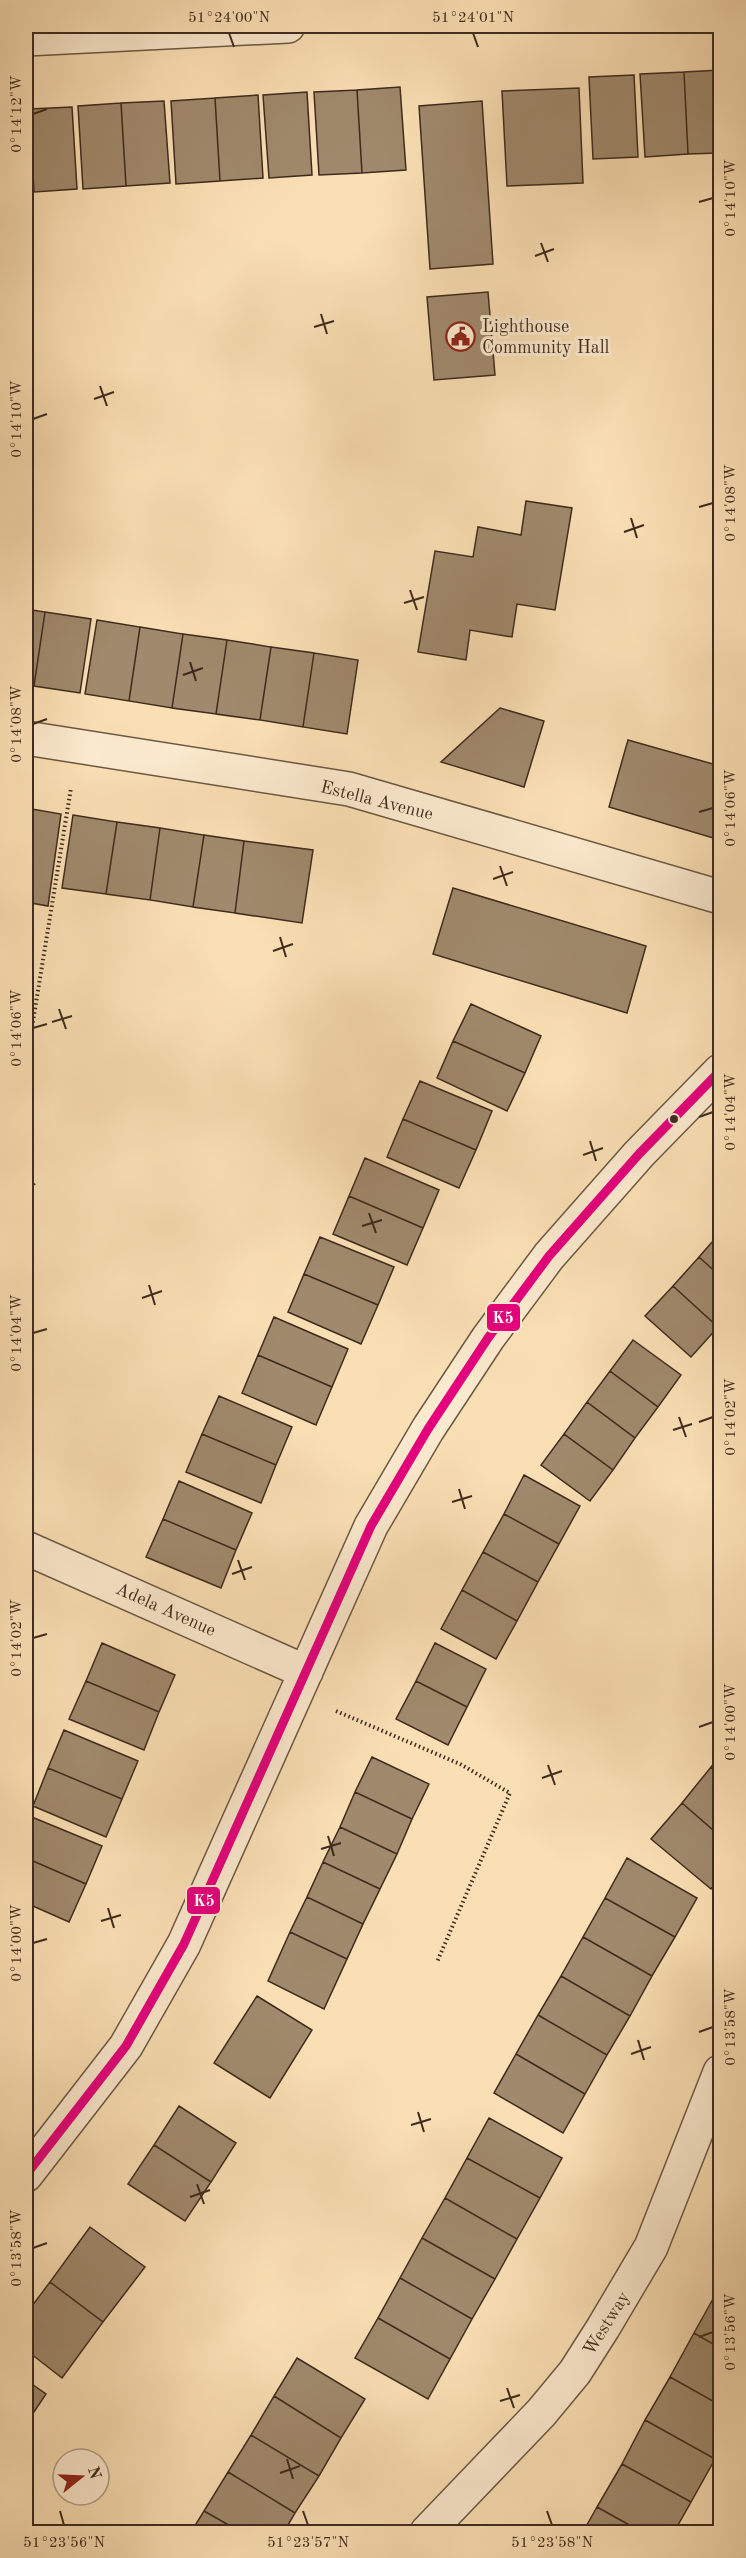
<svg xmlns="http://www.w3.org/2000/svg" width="746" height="2558" viewBox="0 0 746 2558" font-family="'Old Standard TT',serif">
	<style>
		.building { fill: #a0896c; stroke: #3e2b1e; stroke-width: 1.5 }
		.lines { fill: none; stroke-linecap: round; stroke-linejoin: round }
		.minor-casing { stroke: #6d5844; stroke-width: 36 }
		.path { stroke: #3e2b1e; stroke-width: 4; stroke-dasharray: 1.5 3; stroke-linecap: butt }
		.minor { stroke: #fceace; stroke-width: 33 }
		.bus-1-casing { stroke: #fceace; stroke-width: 14 }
		.bus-1 { stroke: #e5007d; stroke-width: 9 }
		.ticks { fill: none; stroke: #3e2b1e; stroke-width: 2 }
		.bus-dot { fill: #3e2b1e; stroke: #fceace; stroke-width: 2 }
		.labels { text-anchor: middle; stroke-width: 6; stroke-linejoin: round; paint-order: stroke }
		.poi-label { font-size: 18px; fill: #3e2b1e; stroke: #fceace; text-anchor: start }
		.street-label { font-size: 18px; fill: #3e2b1e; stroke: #fceace }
		.line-badge { stroke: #fceace; stroke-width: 2 }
		.badge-label { font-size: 16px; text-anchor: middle; font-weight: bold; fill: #fff }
		.neatline { fill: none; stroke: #3e2b1e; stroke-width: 2 }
		.ticks-label { font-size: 15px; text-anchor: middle; fill: #3e2b1e }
	</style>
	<rect width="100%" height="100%" fill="#fbdfb4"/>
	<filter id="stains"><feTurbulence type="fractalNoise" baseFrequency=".00333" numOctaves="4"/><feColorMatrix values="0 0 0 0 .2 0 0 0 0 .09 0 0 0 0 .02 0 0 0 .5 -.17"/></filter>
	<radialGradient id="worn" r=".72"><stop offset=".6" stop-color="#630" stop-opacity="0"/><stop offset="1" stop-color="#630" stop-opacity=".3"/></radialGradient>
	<!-- building -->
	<path class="building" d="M720,70V153L688,154L684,72Z
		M684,72L688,154L645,157L640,74Z
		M634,75L638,157L593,159L589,77Z
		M400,87L406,170L362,173L357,90Z
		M579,88L583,183L507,186L502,91Z
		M357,90L362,173L319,175L314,92Z
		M307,92L312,175L269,178L263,95Z
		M258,95L263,178L220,181L215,98Z
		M215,98L220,181L176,184L171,101Z
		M164,101L170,183L126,186L121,103Z
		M482,101L493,264L430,269L419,106Z
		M121,103L126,186L83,189L78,106Z
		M72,107L77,189L34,192L29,109Z
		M488,292L495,375L434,380L427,297Z
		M526,501L572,508L555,610L517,604L512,637L470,630L466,660L418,652L435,551L473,557L478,527L521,535Z
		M26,609L45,612L34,686L26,685Z
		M45,612L91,619L80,693L34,686Z
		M97,620L140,627L129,701L85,694Z
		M140,627L183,634L172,708L129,701Z
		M183,634L227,640L216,714L172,708Z
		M227,640L271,647L260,720L216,714Z
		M271,647L314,653L303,727L260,720Z
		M314,653L358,660L347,734L303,727Z
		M500,708L544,721L524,787L441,762Z
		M628,740L720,766V840L609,807Z
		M26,808L61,814L48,906L26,902Z
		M73,815L117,822L106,894L62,888Z
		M117,822L160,828L150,900L106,894Z
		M160,828L204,835L193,907L150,900Z
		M204,835L244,841L235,913L193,907Z
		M244,841L313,850L302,923L235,913Z
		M453,888L646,946L627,1013L433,954Z
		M471,1004L541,1036L525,1073L453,1041Z
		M453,1041L525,1073L507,1111L437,1078Z
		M420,1081L492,1111L476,1150L403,1119Z
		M403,1119L476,1150L459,1188L387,1157Z
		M365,1158L439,1190L423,1228L349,1196Z
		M349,1196L423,1228L407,1265L333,1234Z
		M720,1233V1276L699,1257Z
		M320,1237L394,1267L378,1305L304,1274Z
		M699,1257L720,1276L718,1327L673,1286Z
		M304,1274L378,1305L361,1344L288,1312Z
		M673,1286L718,1327L691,1357L645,1316Z
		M274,1317L348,1349L332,1387L258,1355Z
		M633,1340L681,1375L658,1407L610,1371Z
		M258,1355L332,1387L316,1425L242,1393Z
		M610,1371L658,1407L635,1438L587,1402Z
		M219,1396L292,1427L276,1465L202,1434Z
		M587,1402L635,1438L613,1470L564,1434Z
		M202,1434L276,1465L261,1503L186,1472Z
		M564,1434L613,1470L590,1501L541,1465Z
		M524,1475L580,1506L559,1544L504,1514Z
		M179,1481L252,1513L236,1550L163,1519Z
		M504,1514L559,1544L538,1582L483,1552Z
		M163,1519L236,1550L221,1588L146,1557Z
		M483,1552L538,1582L517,1621L462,1590Z
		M462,1590L517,1621L496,1659L441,1629Z
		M102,1643L175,1675L159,1712L86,1681Z
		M435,1643L486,1669L467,1707L416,1681Z
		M86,1681L159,1712L144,1750L69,1719Z
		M416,1681L467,1707L448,1745L396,1719Z
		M64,1730L138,1761L122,1799L48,1768Z
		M720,1756V1775L711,1767Z
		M372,1757L429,1784L412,1819L355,1792Z
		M711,1767L720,1775V1836L682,1803Z
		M48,1768L122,1799L106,1837L33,1806Z
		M355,1792L412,1819L397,1854L340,1827Z
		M682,1803L720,1836V1878L711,1889L651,1839Z
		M27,1815L102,1846L86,1884L26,1858Z
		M340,1827L397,1854L380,1889L323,1862Z
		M26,1858L86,1884L69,1922L26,1903Z
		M627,1858L697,1898L675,1937L605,1898Z
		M323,1862L380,1889L363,1924L307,1897Z
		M307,1897L363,1924L347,1959L290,1932Z
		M605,1898L675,1937L652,1976L583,1937Z
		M290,1932L347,1959L324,2009L268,1981Z
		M583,1937L652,1976L630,2016L561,1976Z
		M561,1976L630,2016L607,2055L538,2015Z
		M257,1996L312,2030L270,2098L214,2063Z
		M538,2015L607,2055L585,2094L516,2054Z
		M26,2037L31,2040L26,2053Z
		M516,2054L585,2094L563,2133L494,2093Z
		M179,2106L236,2143L211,2182L154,2145Z
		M489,2118L562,2158L540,2198L467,2158Z
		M154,2145L211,2182L185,2221L128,2184Z
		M467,2158L540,2198L517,2239L445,2198Z
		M445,2198L517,2239L495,2279L422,2238Z
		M90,2227L145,2267L103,2322L50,2282Z
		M422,2238L495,2279L472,2319L400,2278Z
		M400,2278L472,2319L450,2359L378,2318Z
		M50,2282L103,2322L62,2378L26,2350V2314Z
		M718,2290L720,2291V2348L694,2333Z
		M378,2318L450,2359L428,2399L355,2358Z
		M694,2333L720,2348V2405L670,2377Z
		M297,2358L365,2399L341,2438L274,2396Z
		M670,2377L720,2405V2449L715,2459L645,2420Z
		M26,2380L46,2394L26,2424Z
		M274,2396L341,2438L319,2476L251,2435Z
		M645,2420L715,2459L691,2502L622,2464Z
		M251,2435L319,2476L295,2513L228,2472Z
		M622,2464L691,2502L674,2532H642L597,2507Z
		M228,2472L295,2513L284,2532H241L204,2511Z
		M597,2507L642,2532H583Z
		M204,2511L241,2532H191Z"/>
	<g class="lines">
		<defs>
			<path id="minor" d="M26,39L288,26
				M26,738L349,789L720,897
				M26,1548L306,1672
				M26,2175L126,2046L184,1944L371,1526L428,1429L488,1338L549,1256L639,1154L720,1071
				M427,2532L541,2413L575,2372L603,2328L651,2247L720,2072"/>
		</defs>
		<!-- minor casing -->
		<use href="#minor" class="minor-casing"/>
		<!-- path -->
		<path class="path" d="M27,1058L71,788
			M26,1201L34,1183
			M336,1711L460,1764L510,1793L437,1962"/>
		<!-- minor -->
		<use href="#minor" class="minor"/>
		<defs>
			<path id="bus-1" d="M26,2175L126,2046L184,1944L371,1526L428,1429L488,1338L549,1256L639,1154L720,1071"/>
		</defs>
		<!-- bus-1 casing -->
		<use href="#bus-1" class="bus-1-casing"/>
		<!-- bus-1 -->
		<use href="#bus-1" class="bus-1"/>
	</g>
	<!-- ticks -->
	<path class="ticks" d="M229,33L234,47M473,33L478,47M33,114L47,109M699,202L713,198M541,243L548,262M535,256L554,249M321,314L327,334M314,327L334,321M100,386L107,406M94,399L114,392M33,419L47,414M699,507L713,503M631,518L637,538M624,532L644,525M410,590L417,610M404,603L424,597M190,662L196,681M183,675L203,668M33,724L47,719M699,812L713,808M500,866L507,886M493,879L513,872M280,937L286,957M273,951L293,944M59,1009L66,1029M52,1022L72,1016M33,1028L47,1024M699,1117L713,1112M590,1141L596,1161M583,1155L603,1148M369,1213L376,1233M362,1226L382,1220M149,1285L155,1305M142,1298L162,1291M33,1333L47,1329M679,1417L686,1437M699,1422L713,1417M673,1430L692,1424M459,1489L465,1509M452,1502L472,1496M238,1560L245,1580M232,1574L252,1567M33,1638L47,1634M699,1727L713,1722M548,1765L555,1785M542,1778L562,1771M328,1836L334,1856M321,1849L341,1843M108,1908L114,1928M101,1921L121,1915M33,1943L47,1939M699,2032L713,2027M638,2040L644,2060M631,2054L651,2047M418,2112L424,2132M411,2125L431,2119M197,2184L204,2204M190,2197L210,2190M33,2248L47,2243M699,2337L713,2332M507,2388L514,2408M500,2401L520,2395M287,2459L293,2479M280,2473L300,2466M60,2511L64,2525M303,2511L308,2525M547,2511L552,2525"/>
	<!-- icons -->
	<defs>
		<symbol id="civic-ring" viewBox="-11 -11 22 22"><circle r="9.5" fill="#fceace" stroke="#8f2418" stroke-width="1.5"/><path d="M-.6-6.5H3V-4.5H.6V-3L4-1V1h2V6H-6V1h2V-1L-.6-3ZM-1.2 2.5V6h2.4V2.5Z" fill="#8f2418"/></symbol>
	</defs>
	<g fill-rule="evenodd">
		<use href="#civic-ring" x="444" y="320" width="33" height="33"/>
	</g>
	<!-- markers -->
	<circle class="bus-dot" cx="674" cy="1119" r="5"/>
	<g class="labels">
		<!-- poi labels -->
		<g class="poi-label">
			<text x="482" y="332">Lighthouse<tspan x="482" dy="21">Community Hall</tspan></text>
		</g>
		<!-- street labels -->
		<g class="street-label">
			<text transform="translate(377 800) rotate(14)" y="6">Estella Avenue</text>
			<text transform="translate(166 1609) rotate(24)" y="6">Adela Avenue</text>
			<text transform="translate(606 2323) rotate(-58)" y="6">Westway</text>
		</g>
	</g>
	<g class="line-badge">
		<rect x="486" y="1303" width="35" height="29" rx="6" fill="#e5007d"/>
		<rect x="186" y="1886" width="35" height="29" rx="6" fill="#e5007d"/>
	</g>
	<g class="badge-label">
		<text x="503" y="1323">K5</text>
		<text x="204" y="1906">K5</text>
	</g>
	<!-- margin -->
	<rect width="746" height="2558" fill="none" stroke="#fbdfb4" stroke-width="66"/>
	<!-- north arrow -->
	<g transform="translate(81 2477) rotate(72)"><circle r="28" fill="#fceace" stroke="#b09e88" stroke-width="1.5"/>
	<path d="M0-4.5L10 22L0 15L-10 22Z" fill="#8f2418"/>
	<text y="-9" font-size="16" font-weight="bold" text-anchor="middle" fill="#3e2b1e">N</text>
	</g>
	<rect x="33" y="33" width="680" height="2492" class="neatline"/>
	<g class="ticks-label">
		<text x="229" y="22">51°24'00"N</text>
		<text x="473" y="22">51°24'01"N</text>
		<text transform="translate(16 114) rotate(-90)" y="5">0°14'12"W</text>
		<text transform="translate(730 198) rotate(-90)" y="5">0°14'10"W</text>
		<text transform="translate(16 419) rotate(-90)" y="5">0°14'10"W</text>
		<text transform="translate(730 503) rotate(-90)" y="5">0°14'08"W</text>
		<text transform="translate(16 724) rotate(-90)" y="5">0°14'08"W</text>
		<text transform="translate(730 808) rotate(-90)" y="5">0°14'06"W</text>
		<text transform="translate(16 1028) rotate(-90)" y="5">0°14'06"W</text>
		<text transform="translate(730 1112) rotate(-90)" y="5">0°14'04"W</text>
		<text transform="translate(16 1333) rotate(-90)" y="5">0°14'04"W</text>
		<text transform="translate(730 1417) rotate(-90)" y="5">0°14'02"W</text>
		<text transform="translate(16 1638) rotate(-90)" y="5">0°14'02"W</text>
		<text transform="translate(730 1722) rotate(-90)" y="5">0°14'00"W</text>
		<text transform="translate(16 1943) rotate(-90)" y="5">0°14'00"W</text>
		<text transform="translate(730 2027) rotate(-90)" y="5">0°13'58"W</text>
		<text transform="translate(16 2248) rotate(-90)" y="5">0°13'58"W</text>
		<text transform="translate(730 2332) rotate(-90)" y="5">0°13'56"W</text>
		<text x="64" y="2547">51°23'56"N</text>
		<text x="308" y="2547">51°23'57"N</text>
		<text x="552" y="2547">51°23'58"N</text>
	</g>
	<rect width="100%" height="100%" filter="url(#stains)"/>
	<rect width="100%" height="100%" fill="url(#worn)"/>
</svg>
